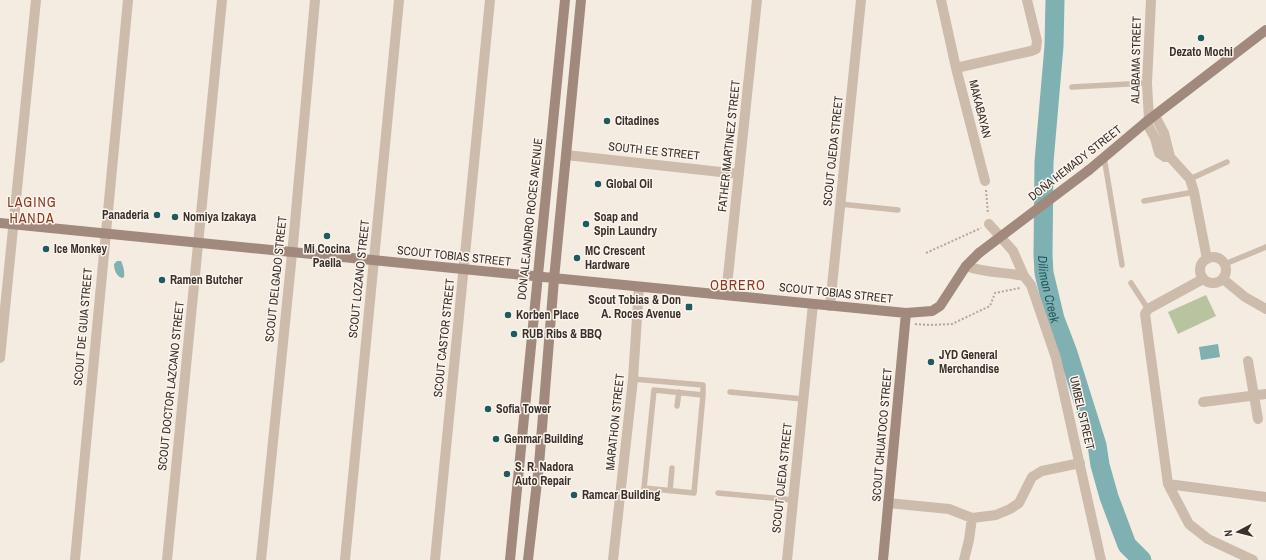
<svg xmlns="http://www.w3.org/2000/svg" width="1266" height="560" viewBox="0 0 1266 560" font-family="'Archivo Narrow',sans-serif">
	<style>
		.green { fill: #b8c4a0 }
		.water { fill: #7fb0b2 }
		.lines { fill: none; stroke-linecap: round; stroke-linejoin: round }
		.river { stroke: #7fb0b2; stroke-width: 19 }
		.path { stroke: #b9a596; stroke-width: 2; stroke-dasharray: 2 2; stroke-linecap: butt }
		.lane { stroke: #cdbbac; stroke-width: 5.5 }
		.street { stroke: #cdbbac; stroke-width: 10 }
		.secondary { stroke: #a18a7d; stroke-width: 10 }
		.secondary-bridge { stroke: #a18a7d; stroke-width: 10 }
		.poi-dot { fill: #1f5a5e; stroke: #fbf5ee; stroke-width: 1.5 }
		.labels { text-anchor: middle; stroke-width: 3; stroke-linejoin: round; paint-order: stroke }
		.poi-label { font-size: 12px; font-weight: bold; fill: #3b302b; stroke: #fbf5ee; text-anchor: start }
		.street-label { font-size: 12px; fill: #3b302b; stroke: #fbf5ee }
		.water-label { font-size: 13px; font-style: italic; fill: #1f5a5e; stroke: #fbf5ee }
		.quarter-label { font-size: 14px; letter-spacing: 1px; fill: #8c3b22; stroke: #fbf5ee }
	</style>
	<rect width="100%" height="100%" fill="#f4ebe1"/>
	<!-- green -->
	<path class="green" d="M1206,295L1216,316L1178,334L1168,312Z"/>
	<!-- water -->
	<path class="water" d="M117,261H121C123,265 125,272 124,277L122,278C116,276 114,269 114,264Z
		M1218,344L1220,357L1201,360L1199,347Z"/>
	<g class="lines">
		<!-- river -->
		<path class="river" id="s1" d="M1055,0L1054,46L1044,162L1043,255L1044,273L1055,319L1068,353L1097,445L1100,465L1109,497L1127,545L1142,560"/>
		<!-- path -->
		<path class="path" d="M986,190L988,214
			M926,253L981,228
			M915,324L929,325L952,324L990,306L995,293L1020,288"/>
		<!-- lane -->
		<path class="lane" d="M1072,87L1147,83
			M1104,157L1122,265
			M1190,179L1227,162
			M1144,201L1194,192
			M840,204L898,210
			M1225,264L1266,247
			M1131,283L1148,309
			M633,379L703,385V395L694,493L644,488L654,390L703,395
			M730,392L802,399
			M677,406L679,392
			M670,491L672,468
			M718,493L793,500"/>
		<!-- street -->
		<path class="street" d="M941,0L956,68L985,181
			M956,68L1031,51L1036,49L1037,41L1027,0
			M1155,116L1164,133L1170,157L1190,179L1194,192L1207,259
			M1149,120L1147,83L1151,0
			M1146,122L1155,138L1159,153L1165,157H1170
			M566,155L739,174
			M989,224L1013,251L1024,276L1031,285L1056,358L1101,560
			M1200 270a13 13 0 1 1 26 0a13 13 0 1 1-26 0Z
			M966,266C985,273 1005,272 1024,276
			M1203,279L1148,309L1145,314L1168,484L1189,524L1208,539L1253,560
			M1223,279L1245,297L1266,309
			M726,295L757,0
			M830,306L861,0
			M0,358L36,0
			M1248,361L1258,419
			M1203,402L1266,394
			M1168,484L1266,497
			M888,503L949,509L972,518L996,515L1010,509L1019,503L1032,477L1042,471L1080,463
			M75,560L128,0
			M167,560L222,0
			M261,560L294,234L315,0
			M345,560L399,0
			M435,560L490,0
			M613,560L633,379L639,287
			M787,560L813,304
			M964,560L969,540L972,518"/>
		<!-- secondary -->
		<path class="secondary" d="M1089,170L1146,122L1266,30
			M0,223L906,313L932,311L940,306L966,266L979,253
			M510,560L565,0
			M528,560L539,465L554,279L581,0
			M883,560L906,313"/>
		<!-- secondary-bridge -->
		<path class="secondary-bridge" d="M979,253L1089,170"/>
	</g>
	<!-- markers -->
	<g class="poi-dot">
		<circle cx="1201" cy="38" r="4"/>
		<circle cx="607" cy="121" r="4"/>
		<circle cx="598" cy="184" r="4"/>
		<circle cx="157" cy="215" r="4"/>
		<circle cx="175" cy="217" r="4"/>
		<circle cx="586" cy="224" r="4"/>
		<circle cx="327" cy="236" r="4"/>
		<circle cx="46" cy="249" r="4"/>
		<circle cx="577" cy="258" r="4"/>
		<circle cx="162" cy="280" r="4"/>
		<rect x="685" y="303" width="8" height="8" rx="2"/>
		<circle cx="508" cy="315" r="4"/>
		<circle cx="514" cy="334" r="4"/>
		<circle cx="931" cy="362" r="4"/>
		<circle cx="488" cy="409" r="4"/>
		<circle cx="496" cy="439" r="4"/>
		<circle cx="507" cy="474" r="4"/>
		<circle cx="574" cy="495" r="4"/>
	</g>
	<g class="labels">
		<!-- poi labels -->
		<g class="poi-label">
			<text x="1201" y="56" text-anchor="middle">Dezato Mochi</text>
			<text x="615" y="125">Citadines</text>
			<text x="606" y="188">Global Oil</text>
			<text x="149" y="219" text-anchor="end">Panaderia</text>
			<text x="183" y="221">Nomiya Izakaya</text>
			<text x="594" y="221">Soap and<tspan x="594" dy="14">Spin Laundry</tspan></text>
			<text x="54" y="253">Ice Monkey</text>
			<text x="327" y="253" text-anchor="middle">Mi Cocina<tspan x="327" dy="14">Paella</tspan></text>
			<text x="585" y="255">MC Crescent<tspan x="585" dy="14">Hardware</tspan></text>
			<text x="170" y="284">Ramen Butcher</text>
			<text x="681" y="304" text-anchor="end">Scout Tobias &amp; Don<tspan x="681" dy="14">A. Roces Avenue</tspan></text>
			<text x="516" y="319">Korben Place</text>
			<text x="522" y="338">RUB Ribs &amp; BBQ</text>
			<text x="939" y="359">JYD General<tspan x="939" dy="14">Merchandise</tspan></text>
			<text x="496" y="413">Sofia Tower</text>
			<text x="504" y="443">Genmar Building</text>
			<text x="515" y="471">S. R. Nadora<tspan x="515" dy="14">Auto Repair</tspan></text>
			<text x="582" y="499">Ramcar Building</text>
		</g>
		<!-- street labels -->
		<g class="street-label">
			<text transform="translate(1136 60) rotate(-89)" y="4">ALABAMA STREET</text>
			<text transform="translate(980 109) rotate(76)" y="4">MAKABAYAN</text>
			<text transform="translate(729 146) rotate(-84)" y="4">FATHER MARTINEZ STREET</text>
			<text transform="translate(654 151) rotate(6)" y="4">SOUTH EE STREET</text>
			<text transform="translate(833 151) rotate(-84)" y="4">SCOUT OJEDA STREET</text>
			<text transform="translate(1075 163) rotate(-38)" y="4">DOÑA HEMADY STREET</text>
			<text transform="translate(530 219) rotate(-84)" y="4">DON ALEJANDRO ROCES AVENUE</text>
			<text transform="translate(454 256) rotate(6)" y="4">SCOUT TOBIAS STREET</text>
			<text transform="translate(276 279) rotate(-84)" y="4">SCOUT DELGADO STREET</text>
			<text transform="translate(359 279) rotate(-84)" y="4">SCOUT LOZANO STREET</text>
			<text transform="translate(836 293) rotate(6)" y="4">SCOUT TOBIAS STREET</text>
			<text transform="translate(83 327) rotate(-85)" y="4">SCOUT DE GUIA STREET</text>
			<text transform="translate(444 338) rotate(-84)" y="4">SCOUT CASTOR STREET</text>
			<text transform="translate(171 386) rotate(-84)" y="4">SCOUT DOCTOR LAZCANO STREET</text>
			<text transform="translate(1082 413) rotate(77)" y="4">UMBEL STREET</text>
			<text transform="translate(615 422) rotate(-84)" y="4">MARATHON STREET</text>
			<text transform="translate(882 435) rotate(-85)" y="4">SCOUT CHUATOCO STREET</text>
			<text transform="translate(782 478) rotate(-84)" y="4">SCOUT OJEDA STREET</text>
		</g>
		<!-- water labels -->
		<g class="water-label">
			<text dy="5" stroke="none"><textPath href="#s1" startOffset="290">Diliman Creek</textPath></text>
		</g>
		<!-- quarter labels -->
		<g class="quarter-label">
			<text x="32" y="207">LAGING<tspan x="32" dy="16">HANDA</tspan></text>
			<text x="738" y="290">OBRERO</text>
		</g>
	</g>
	<!-- north arrow -->
	<g transform="translate(1238 532) rotate(263)" stroke="#fbf5ee" stroke-width="3" paint-order="stroke">
	<path d="M0-3L7 15L0 10L-7 15Z" fill="#3b302b"/>
	<text y="-6" font-size="11" font-weight="bold" text-anchor="middle" fill="#3b302b">N</text>
	</g>
</svg>
